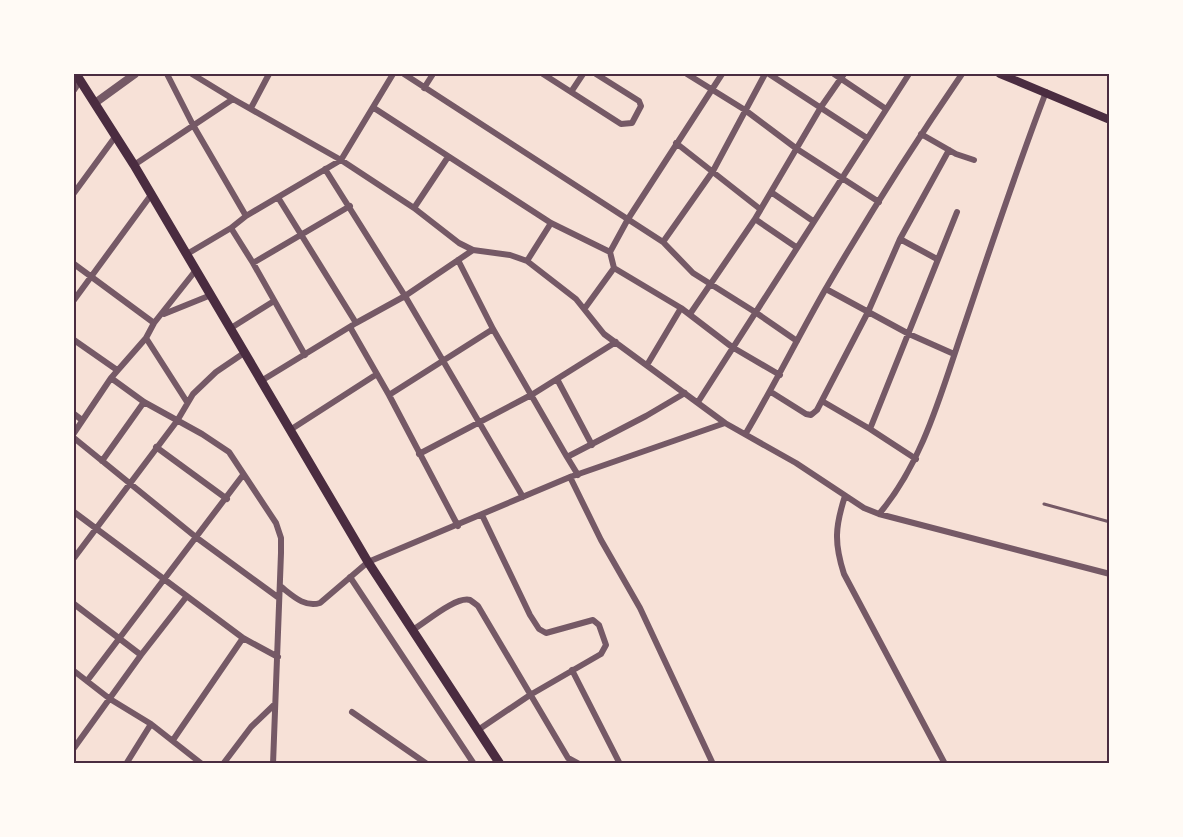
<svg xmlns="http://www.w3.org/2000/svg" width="1183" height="837" viewBox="0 0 1183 837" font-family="Inter,sans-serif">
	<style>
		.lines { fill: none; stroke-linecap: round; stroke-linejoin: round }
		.service { stroke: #755966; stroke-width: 3 }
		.minor { stroke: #755966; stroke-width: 6 }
		.tertiary { stroke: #755966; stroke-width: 8 }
		.secondary { stroke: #4a2c40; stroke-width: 8 }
		.primary { stroke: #4a2c40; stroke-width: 9 }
		.neatline { fill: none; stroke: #4a2c40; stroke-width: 2 }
	</style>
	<rect width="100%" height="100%" fill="#f7e1d7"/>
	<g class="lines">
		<!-- service -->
		<path class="service" d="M1044,504L1110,522"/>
		<!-- minor -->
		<path class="minor" d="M167,74L193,125L246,216
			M404,74L663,242L693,273L755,312L797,341
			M543,74L621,124L632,123L641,106L639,101L596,74
			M687,74L745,110L797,149L879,202
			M722,74L628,219L610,252L614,268L681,308L732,347L780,375
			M769,74L867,138
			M834,74L886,109
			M424,88L433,74
			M74,90L80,81
			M571,92L583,74
			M233,99L341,160L414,208L459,243L473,250L510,255L527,261L576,299L604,334L725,423
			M251,108L269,74
			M374,108L551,223L610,252
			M921,134L956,154L974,160
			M676,143L760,209
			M134,165L233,99L192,74
			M325,169L405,296L523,497
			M771,192L813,221
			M74,193L115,137
			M279,199L356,323
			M414,208L448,157
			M755,219L796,247
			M231,228L253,263L305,355
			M900,239L937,259
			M663,242L713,171L765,74
			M187,254L231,228L246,216L341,160L393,74
			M458,260L493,329L567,457L646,416L685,393
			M527,261L551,223
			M253,263L350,206
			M74,264L154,323
			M826,289L909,334L954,354
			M74,300L151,195
			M585,308L614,268
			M164,314L211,295
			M690,314L755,219L821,107L844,74
			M350,327L389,395L458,526
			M231,328L274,301
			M146,338L187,402
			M74,340L117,370
			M647,365L681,308
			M111,378L144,402L202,434L229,452L276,523L281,538V553L273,764
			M557,379L592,445
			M261,381L356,323L405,296L473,250
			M771,392L806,414L811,415L817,410L868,312L900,239L949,150
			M389,395L493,329
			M822,401L870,429L916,459
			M698,402L909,74
			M74,414L82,420
			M870,429L957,212
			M290,430L377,374
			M74,433L111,378L146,338L154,323L196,270
			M746,433C774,386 798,337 825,290C868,216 914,144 962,74
			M74,438L197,538L279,598
			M156,447L227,499
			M419,454L533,394L616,342
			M567,457L578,475
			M102,461L144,402
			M570,477L601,540L640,608L713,764
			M845,496C835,527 834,543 844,574L945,764
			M74,512L243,638L278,657
			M879,514C923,462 941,393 963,329C990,249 1016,170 1046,92
			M74,558L177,421L193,394L216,372L244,353
			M350,577L474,764
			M280,586C292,595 304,608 320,603L368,562L570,477L725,423L796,463L864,508L879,514L1110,574
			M74,604L141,655
			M414,629C426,622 456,596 470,600C470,600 477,605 478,606L568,758L579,764
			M572,670L620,764
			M74,671L110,699L151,724L202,764
			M87,681L243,475
			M352,712L427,764
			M478,730L530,695L601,654L606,645L599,625L593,620L546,633L539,629L530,615L482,515
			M173,740L243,638
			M74,748L141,655L187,596
			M126,764L151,724
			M223,764L251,727L275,704"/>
		<!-- tertiary -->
		<path class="tertiary" d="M95,103L135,74"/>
		<!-- secondary -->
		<path class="secondary" d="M1000,74L1110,120"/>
		<!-- primary -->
		<path class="primary" d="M76,74L134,165L368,562L500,764"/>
	</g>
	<!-- border -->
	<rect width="1183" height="837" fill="none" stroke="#fffaf5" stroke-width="150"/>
	<rect x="75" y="75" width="1033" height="687" class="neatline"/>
</svg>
